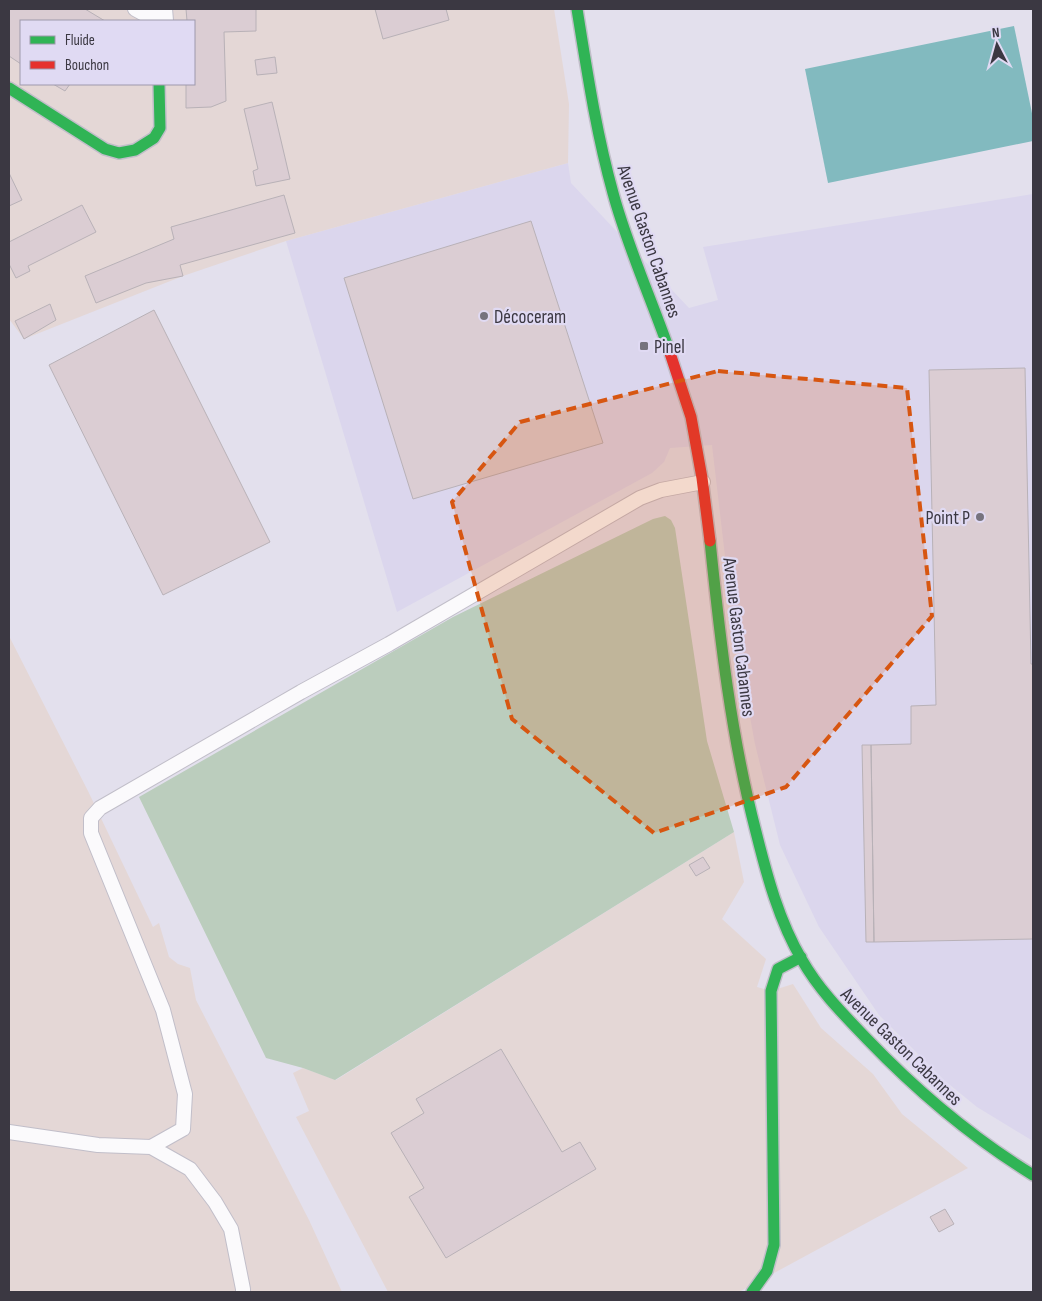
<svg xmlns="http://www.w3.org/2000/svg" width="1042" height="1301" viewBox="0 0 1042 1301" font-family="'Sofia Sans Condensed',sans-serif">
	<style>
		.built { fill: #dbd6ed }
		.industrial { fill: #e4d7d6; fill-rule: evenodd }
		.green { fill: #bbcdbd }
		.water { fill: #82babf }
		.building { fill: #dbcdd3; stroke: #b8b1b7 }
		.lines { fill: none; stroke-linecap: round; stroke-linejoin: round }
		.lane-casing { stroke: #c1bec9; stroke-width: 16 }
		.street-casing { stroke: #c1bec9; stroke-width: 30 }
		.fast-casing { stroke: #c1bec9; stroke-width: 14 }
		.jam-casing { stroke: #c1bec9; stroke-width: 14 }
		.lane { stroke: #fbfafc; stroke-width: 14 }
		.street { stroke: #fbfafc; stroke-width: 28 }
		.fast { stroke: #30b455; stroke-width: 11 }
		.jam { stroke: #e5322d; stroke-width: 11 }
		.marked { fill: #d75611; fill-opacity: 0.2; stroke: #d75611; stroke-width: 4; stroke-dasharray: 10 6; stroke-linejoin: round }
		.poi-dot { fill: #76737e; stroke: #e0daf3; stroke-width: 2 }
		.labels { text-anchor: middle; stroke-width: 4.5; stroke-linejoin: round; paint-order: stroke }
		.street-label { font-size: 19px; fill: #3b3842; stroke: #e0daf3 }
		.poi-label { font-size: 19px; fill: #3b3842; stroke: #e0daf3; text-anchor: start }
	</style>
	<rect width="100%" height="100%" fill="#e3e0ed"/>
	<!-- built -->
	<path class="built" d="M568,163L571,183L689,308L718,300L703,247L1033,194V1141L977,1107L945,1081L879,1015L819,927L780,845L755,744L733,624L712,445L670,448L664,462L652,473L397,612L286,241Z"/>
	<!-- industrial -->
	<path class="industrial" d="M9,9H554L569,104L568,163L286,241L183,276L24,339L9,319ZM21,21H194V84H21Z
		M9,636L88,791L153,927L159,923L169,957L178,964L190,968L196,1000L309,1220L342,1292H9Z
		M734,832L744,882L722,919L766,959L757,987L771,991L793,984L821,1028L873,1074L902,1114L968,1168L739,1292H388L296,1117L309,1111L293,1073L303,1068L336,1080Z"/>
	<!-- green -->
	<path class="green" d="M665,516L671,520L675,528L707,741L734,832L335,1080L303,1068L266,1058L139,797L453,617L653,519Z"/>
	<!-- water -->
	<path class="water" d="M1014,26L1033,118V141L828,183L805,69Z"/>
	<!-- building -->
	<path class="building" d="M9,9H85L105,21H21V64L9,56Z
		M186,9H256V31L224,32L226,101L211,107L186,108V84H194V21H187Z
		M375,9H446L449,20L383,39Z
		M275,57L277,73L257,75L255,60Z
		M53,84H70L65,91Z
		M272,102L290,179L256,186L253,171L258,169L244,109Z
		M9,173L22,200L9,206Z
		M284,195L295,233L180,265L183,276L146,283L96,303L85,276L174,239L171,227Z
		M82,205L96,232L28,266L30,271L16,278L9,264V242Z
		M531,221L603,443L413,499L344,278Z
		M50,304L56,320L24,339L15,321Z
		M154,310L270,542L163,595L49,365Z
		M1025,368L1031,664H1033V939L874,942L871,745L911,744V706L936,705L929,370Z
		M862,745H871L874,942H866Z
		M703,857L710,868L696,876L689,865Z
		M501,1049L562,1152L580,1142L596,1169L446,1258L409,1197L424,1188L391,1133L424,1113L416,1099Z
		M945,1209L954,1224L939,1232L930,1217Z"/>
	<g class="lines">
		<defs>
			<path id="lane" d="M135,9L157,21
				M9,1132L98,1145L151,1147L183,1129L185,1094L163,1010L91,833V818L100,808L301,692L389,644L640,498L661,490L703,482
				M151,1147L190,1169L215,1202L231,1229L243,1289V1292"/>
			<path id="street" d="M158,9L159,21"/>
			<path id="fast" d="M577,9C587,71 596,132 613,193C627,245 650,296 668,347
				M9,88L105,149L119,153L135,150L154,138L160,128L159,84
				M710,541C720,639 731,736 756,832C767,876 779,921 802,960C819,990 843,1014 867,1039C917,1091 971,1137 1033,1175
				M752,1292L767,1271L774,1245L771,991L778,969L801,957"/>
			<path id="jam" d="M668,347L691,417L702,478L710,541"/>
		</defs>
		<!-- lane casing -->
		<use href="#lane" class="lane-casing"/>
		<!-- street casing -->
		<use href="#street" class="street-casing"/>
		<!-- fast casing -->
		<use href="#fast" class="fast-casing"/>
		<!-- jam casing -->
		<use href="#jam" class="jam-casing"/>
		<!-- lane -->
		<use href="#lane" class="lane"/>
		<!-- street -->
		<use href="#street" class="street"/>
		<!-- fast -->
		<use href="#fast" class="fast"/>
		<!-- jam -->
		<use href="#jam" class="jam"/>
	</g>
	<!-- marked area -->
	<path class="marked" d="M718,371L907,388L932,616L786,787L654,833L512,719L452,502L520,422Z"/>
	<!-- markers -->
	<g class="poi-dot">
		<circle cx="484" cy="316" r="5"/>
		<rect x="639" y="341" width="10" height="10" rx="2.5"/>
		<circle cx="980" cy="517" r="5"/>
	</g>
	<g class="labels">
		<!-- street labels -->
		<g class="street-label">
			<text transform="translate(650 241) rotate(71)" y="7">Avenue Gaston Cabannes</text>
			<text transform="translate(740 637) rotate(83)" y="7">Avenue Gaston Cabannes</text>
			<text transform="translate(902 1046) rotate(44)" y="7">Avenue Gaston Cabannes</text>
		</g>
		<!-- poi labels -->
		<g class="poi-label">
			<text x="494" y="323">Décoceram</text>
			<text x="654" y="353">Pinel</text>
			<text x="970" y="524" text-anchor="end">Point P</text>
		</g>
	</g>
	<!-- border -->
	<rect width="1042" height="1301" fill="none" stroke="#3b3842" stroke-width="20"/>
	<!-- legend -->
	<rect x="20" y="20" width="175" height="65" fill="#e0daf3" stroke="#9e99ac"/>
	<rect x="30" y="36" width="25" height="8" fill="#30b455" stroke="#9e99ac"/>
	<text x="65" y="45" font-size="15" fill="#3b3842">Fluide</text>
	<rect x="30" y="61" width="25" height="8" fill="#e5322d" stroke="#9e99ac"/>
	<text x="65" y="70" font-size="15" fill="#3b3842">Bouchon</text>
	<!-- north arrow -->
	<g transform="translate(997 45) rotate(354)" stroke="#e0daf3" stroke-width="4" paint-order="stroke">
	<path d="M0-4L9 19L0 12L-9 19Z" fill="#3b3842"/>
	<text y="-8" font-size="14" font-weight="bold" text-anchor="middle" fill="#3b3842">N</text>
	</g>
</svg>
